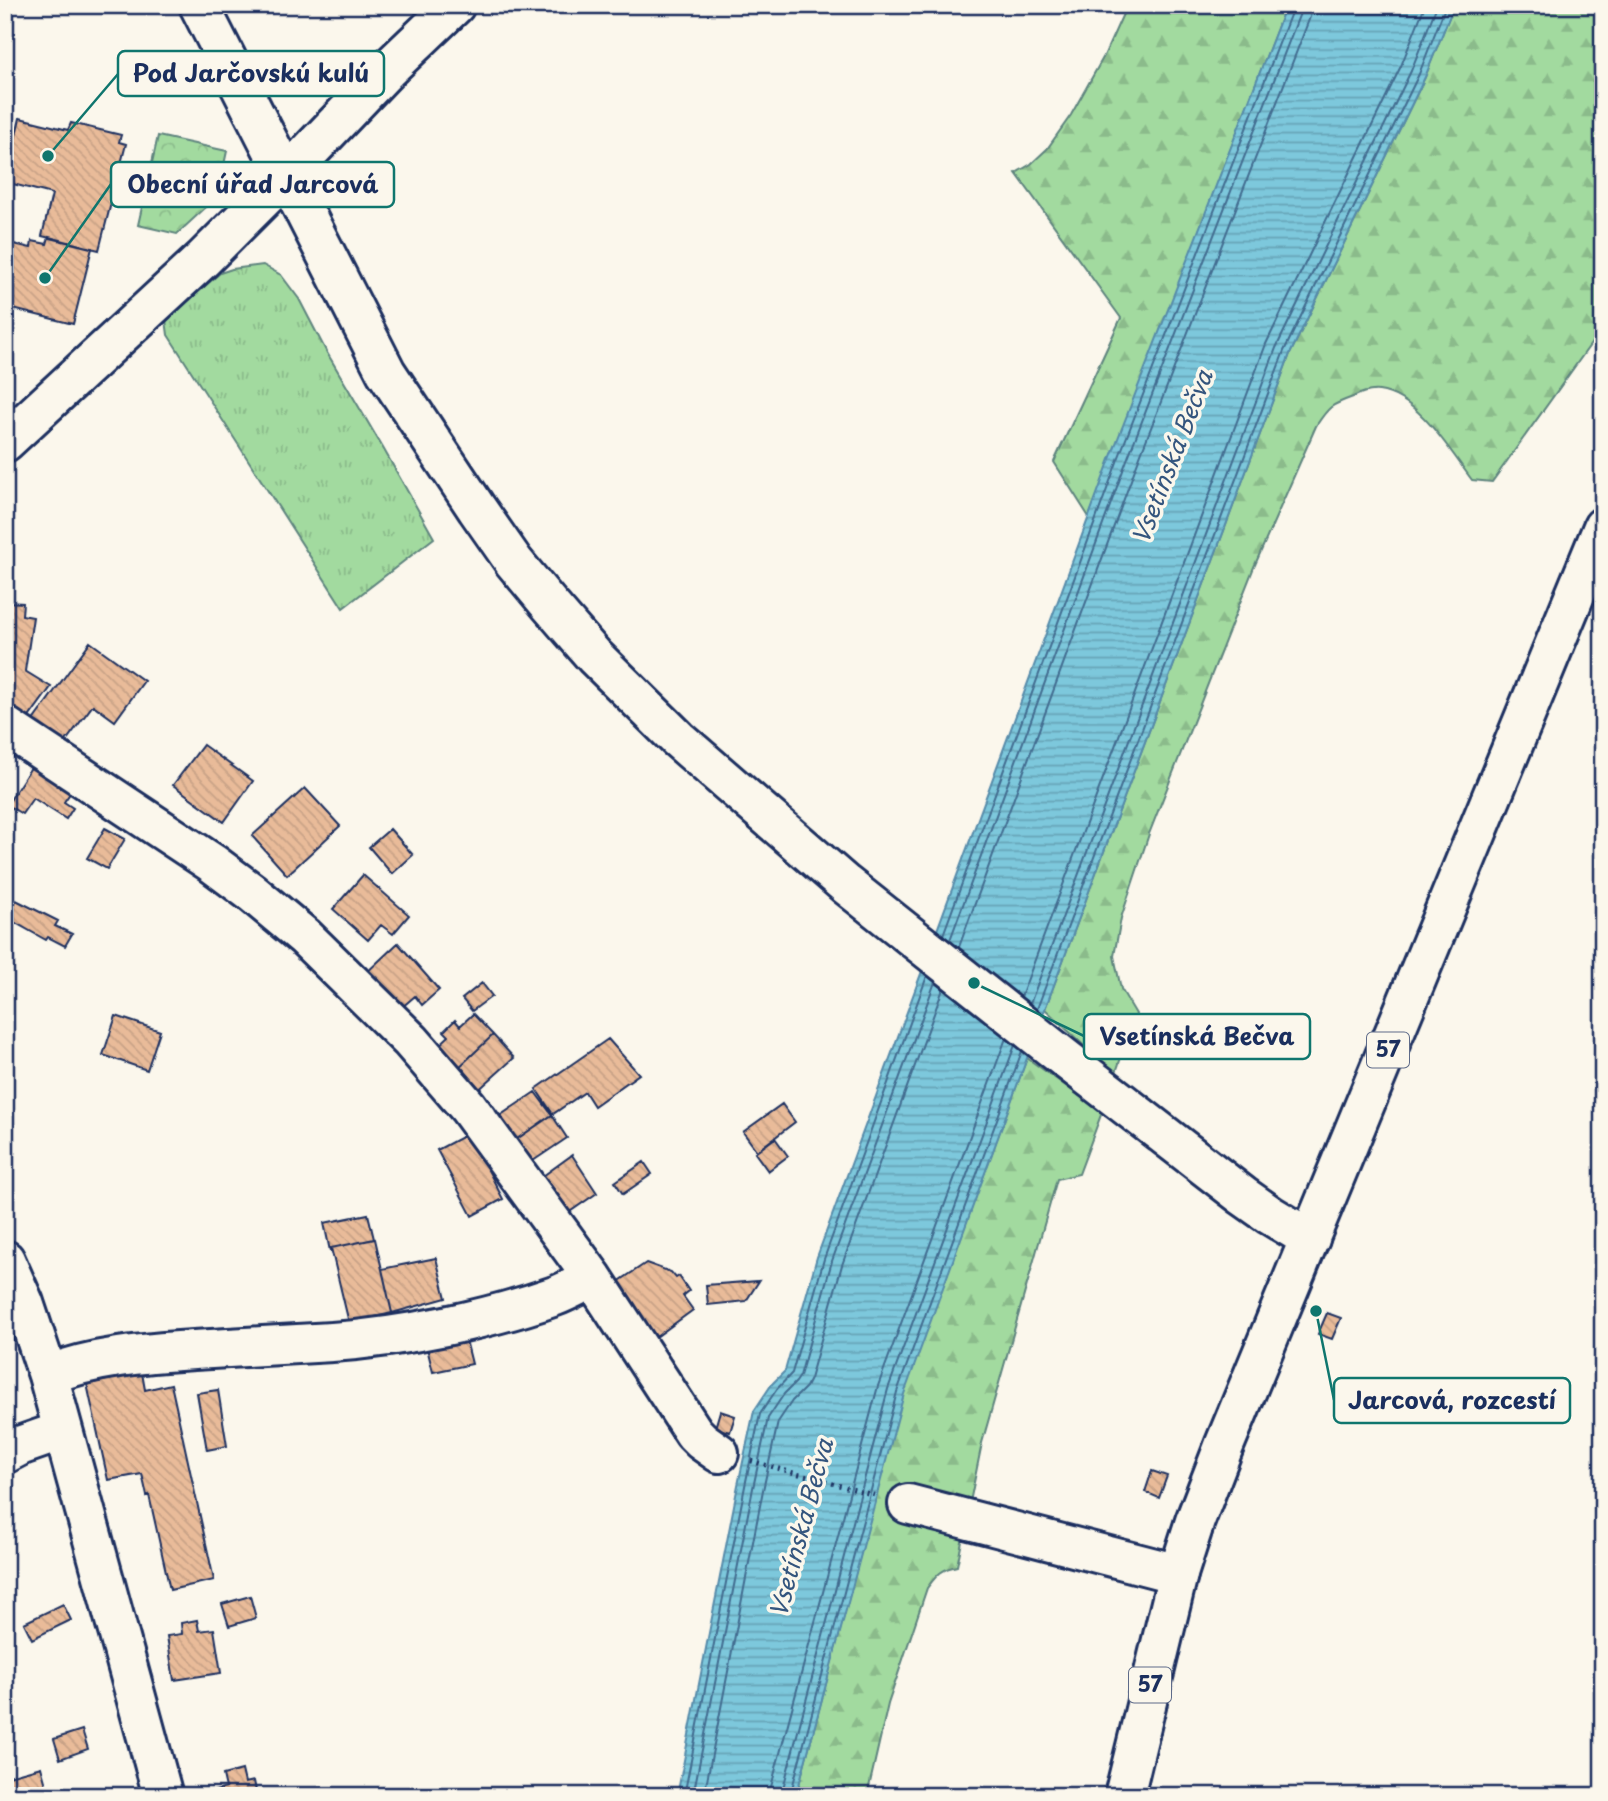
<svg xmlns="http://www.w3.org/2000/svg" width="1608" height="1801" viewBox="0 0 1608 1801" font-family="'Playpen Sans',sans-serif">
	<style>
		.grass { fill: url(#grass-tufts); stroke: #5e847e; stroke-width: 2 }
		.forest { fill: url(#forest-firs); stroke: #5e847e; stroke-width: 2 }
		.park { fill: url(#park-crowns); stroke: #5e847e; stroke-width: 2 }
		.water { fill: url(#water-rules); stroke: #568baa; stroke-width: 2 }
		.lines { fill: none; stroke-linecap: round; stroke-linejoin: round }
		.shore { stroke: #426c90; stroke-width: 2 }
		.building { fill: url(#building-back-hatch); stroke: #1b2f5e; stroke-width: 2 }
		.minor-casing { stroke: #1b2f5e; stroke-width: 44 }
		.major-casing { stroke: #1b2f5e; stroke-width: 44 }
		.path { stroke: #1b2f5e; stroke-width: 4.5; stroke-dasharray: 2 5; stroke-linecap: butt }
		.minor { stroke: #fbf7ec; stroke-width: 38 }
		.major { stroke: #fbf7ec; stroke-width: 38 }
		.labels { text-anchor: middle; stroke-width: 7; stroke-linejoin: round; paint-order: stroke }
		.shield { fill: #fbf7ec; stroke: #5e6b89; stroke-width: 2 }
		.shield-label { font-size: 21px; font-weight: bold; fill: #1b2f5e }
		.water-label { font-size: 24px; font-style: italic; fill: #34557e; stroke: #fbf7ec }
		.leader { fill: none; stroke: #0f766e; stroke-width: 2.5 }
		.callout-dot { fill: #0f766e; stroke: #fbf7ec; stroke-width: 2.5 }
		.callout { fill: #fbf7ec; stroke: #0f766e; stroke-width: 2.5 }
		.callout-label { font-size: 24px; text-anchor: middle; font-weight: bold; fill: #1b2f5e }
	</style>
	<defs>
		<pattern id="grass-tufts" width="24" height="20" patternUnits="userSpaceOnUse" patternTransform="scale(1.75)"><rect width="24" height="20" fill="#a2da9f"/><path d="M3 7l-1-3M5 7V3M7 7l1-3M15 17l-1-3M17 17v-4M19 17l1-3" fill="none" stroke="#8bbb8b"/></pattern>
		<pattern id="forest-firs" width="22" height="20" patternUnits="userSpaceOnUse" patternTransform="scale(1.75)"><rect width="22" height="20" fill="#a2da9f"/><path d="M5 1l3.5 6h-7zM16 11l3.5 6h-7z" fill="#8bbb8b"/></pattern>
		<pattern id="park-crowns" width="20" height="18" patternUnits="userSpaceOnUse" patternTransform="scale(1.75)"><rect width="20" height="18" fill="#a2da9f"/><path d="M2 6a3 3 0 1 1 6 0M12 15a3 3 0 1 1 6 0" fill="none" stroke="#8bbb8b"/></pattern>
		<pattern id="water-rules" width="6" height="5" patternUnits="userSpaceOnUse" patternTransform="scale(1.75)"><rect width="6" height="5" fill="#7dc8dc"/><path d="M0 2.5h6" fill="none" stroke="#66a3b6"/></pattern>
		<pattern id="building-back-hatch" width="6" height="6" patternUnits="userSpaceOnUse" patternTransform="scale(1.75)"><rect width="6" height="6" fill="#e9bb99"/><path d="M-1 5l2 2M0 0l6 6M5-1l2 2" fill="none" stroke="#c7a186"/></pattern>
	</defs>
	<rect width="100%" height="100%" fill="#fbf7ec"/>
	<filter id="ink" filterUnits="userSpaceOnUse"><feTurbulence type="fractalNoise" baseFrequency=".0143" numOctaves="2"/><feDisplacementMap in="SourceGraphic" scale="14" xChannelSelector="R" yChannelSelector="G"/><feConvolveMatrix kernelMatrix="1 2 1 2 8 2 1 2 1" color-interpolation-filters="sRGB"/></filter>
	<g filter="url(#ink)">
		<!-- grass -->
		<path class="grass" d="M263,265L281,275L299,299L326,351L383,448L434,538L343,608L168,335L166,320L220,273L232,269Z"/>
		<!-- forest -->
		<path class="forest" d="M1127,5H1286L1089,517L1054,462L1121,318L1016,173L1031,164L1047,149L1071,115L1104,56Z
			M1454,5H1603V327L1492,482L1472,480C1450,451 1418,396 1379,391C1370,390 1361,393 1353,397C1331,405 1329,406 1316,426L1254,567L1149,834L1121,918L1114,956L1121,989L1136,1014L1115,1075L1045,1009L1290,354L1425,77Z
			M1027,1058L1102,1112L1079,1174L1057,1179L982,1443L957,1566C941,1569 937,1575 927,1588L888,1704L867,1796H796L903,1394Z"/>
		<!-- park -->
		<path class="park" d="M158,136L227,151L217,197L177,234L138,225Z"/>
		<!-- water -->
		<path class="water" d="M1286,5H1454L1425,77L1290,354L1045,1009L904,1394L796,1796H677L738,1485L754,1411L772,1384L785,1371L817,1257L1110,459Z"/>
		<g class="lines">
			<!-- shore -->
			<path class="shore" d="M943,935L1117,462L1292,10V5
				M950,940L1125,465L1300,13L1301,5
				M959,947L1135,469L1310,17L1312,5
				M1021,997L1266,344L1401,66L1425,5
				M1030,1004L1276,348L1411,71L1437,5
				M1037,1009L1284,351L1419,74L1446,5
				M684,1796L745,1486L760,1414L777,1389L792,1373L824,1259L927,976
				M693,1796L753,1488L768,1418L784,1394L796,1382L800,1376L832,1261L935,982
				M704,1796L763,1490L778,1422L792,1401L806,1387L810,1379L842,1265L943,989
				M770,1796L771,1787L878,1386L1006,1038
				M781,1796L888,1389L1015,1045
				M790,1796L897,1392L1022,1051"/>
		</g>
		<!-- building -->
		<path class="building" d="M20,118L68,130L71,123L121,135L119,142L126,144L99,250L42,236L52,194L5,182Z
			M49,237L92,248L73,324L5,307V242L31,248L32,241L47,244Z
			M7,602L23,603L22,615L33,617L25,671L51,687L27,720L5,703V614Z
			M90,642L144,681L115,721L93,705L63,745L32,722Z
			M203,745L253,781L224,822L173,785Z
			M35,761L75,786L64,802L73,808L66,819L33,798L22,814L7,805Z
			M305,788L340,826L287,875L252,836Z
			M105,828L125,839L107,869L87,858Z
			M390,829L413,855L392,874L369,847Z
			M363,875L409,915L393,934L381,925L368,940L333,909Z
			M16,900L58,921L55,926L72,934L65,946L48,937L46,940L7,918Z
			M398,943L439,990L422,1005L415,996L400,1009L365,974Z
			M482,983L492,996L472,1011L462,999Z
			M473,1014L493,1035L455,1071L435,1049L449,1036L444,1031L455,1020L460,1026Z
			M116,1016L160,1031L147,1070L103,1055Z
			M493,1035L514,1058L475,1093L455,1071Z
			M608,1039L639,1074L594,1106L585,1092L553,1114L536,1089Z
			M535,1092L552,1115L514,1141L498,1117Z
			M782,1104L795,1122L757,1151L743,1132Z
			M552,1115L567,1138L530,1163L514,1141Z
			M469,1133L503,1199L472,1216L437,1150Z
			M775,1138L788,1156L768,1171L755,1153Z
			M572,1155L597,1193L568,1213L543,1176Z
			M644,1162L652,1174L623,1194L615,1182Z
			M368,1214L374,1239L331,1248V1251H330L324,1223Z
			M375,1239L392,1313L349,1323L331,1248Z
			M436,1258L446,1298L392,1313L382,1269Z
			M646,1263L671,1272L676,1278L679,1276L689,1291L683,1296L693,1310L656,1337L618,1282Z
			M759,1281L746,1301L708,1305L706,1285Z
			M1327,1313L1341,1318L1332,1339L1318,1334Z
			M465,1336L472,1364L433,1372L426,1344Z
			M142,1373L145,1390L171,1384L214,1580L170,1590L149,1495L147,1496L142,1474L108,1480L87,1384Z
			M218,1390L227,1446L207,1450L197,1393Z
			M720,1411L735,1416L730,1432L715,1428Z
			M1152,1471L1167,1476L1159,1498L1145,1492Z
			M250,1596L256,1618L229,1626L222,1604Z
			M63,1604L71,1620L32,1639L24,1623Z
			M197,1620L199,1631L214,1629L221,1673L174,1680L167,1636L182,1634L181,1623Z
			M5,1667L16,1703L5,1706Z
			M82,1730L88,1749L60,1759L54,1739Z
			M41,1767L49,1796H5V1777Z
			M242,1770L245,1783L254,1781L257,1796H213L212,1792L226,1788L223,1775Z"/>
		<g class="lines">
			<defs>
				<path id="minor" d="M199,5L386,372L477,509L514,562L549,604L595,657L678,739L845,884L1067,1060L1243,1196L1270,1215L1310,1239
					M5,442L203,259L286,176L389,68L455,5
					M5,726L212,863L251,892L305,937L411,1041L468,1107L593,1278L694,1433L702,1441L719,1453
					M5,1260L24,1303L48,1375L163,1796
					M48,1375C94,1357 145,1353 194,1350C240,1347 286,1345 332,1342C403,1337 487,1320 555,1296C568,1291 580,1284 593,1278
					M5,1454L22,1445L62,1431
					M908,1504L1178,1574"/>
				<path id="major" d="M1124,1796L1178,1574L1195,1521L1224,1446L1603,527"/>
			</defs>
			<!-- minor casing -->
			<use href="#minor" class="minor-casing"/>
			<!-- major casing -->
			<use href="#major" class="major-casing"/>
			<!-- path -->
			<path class="path" d="M751,1461L874,1495"/>
			<!-- minor -->
			<use href="#minor" class="minor"/>
			<!-- major -->
			<use href="#major" class="major"/>
		</g>
	</g>
	<g class="labels">
		<!-- shield labels -->
		<g class="shield">
			<rect x="1367" y="1032.5" width="42" height="35" rx="5"/>
			<rect x="1129" y="1667.5" width="42" height="35" rx="5"/>
		</g>
		<g class="shield-label">
			<text x="1388" y="1057">57</text>
			<text x="1150" y="1692">57</text>
		</g>
		<!-- water labels -->
		<g class="water-label">
			<text transform="translate(1173 457) rotate(-69)" y="8">Vsetínská Bečva</text>
			<text transform="translate(802 1528) rotate(-75)" y="8">Vsetínská Bečva</text>
		</g>
	</g>
	<!-- callouts -->
	<path class="leader" d="M48 156L118 74M45 278L111 184M974 983L1084 1036M1316 1311L1334 1400"/>
	<g class="callout-dot">
		<circle cx="48" cy="156" r="7"/>
		<circle cx="45" cy="278" r="7"/>
		<circle cx="974" cy="983" r="7"/>
		<circle cx="1316" cy="1311" r="7"/>
	</g>
	<g class="callout">
		<rect x="118" y="51" width="266" height="45" rx="7"/>
		<rect x="111" y="162" width="283" height="45" rx="7"/>
		<rect x="1084" y="1014" width="226" height="45" rx="7"/>
		<rect x="1334" y="1378" width="236" height="45" rx="7"/>
	</g>
	<g class="callout-label">
		<text x="251" y="82">Pod Jarčovskú kulú</text>
		<text x="253" y="193">Obecní úřad Jarcová</text>
		<text x="1197" y="1045">Vsetínská Bečva</text>
		<text x="1452" y="1409">Jarcová, rozcestí</text>
	</g>
	<!-- margin -->
	<rect width="1608" height="1801" fill="none" stroke="#fbf7ec" stroke-width="28"/>
	<rect x="14" y="14" width="1580" height="1773" fill="none" stroke="#1b2f5e" stroke-width="2.5" filter="url(#ink)"/>
</svg>
